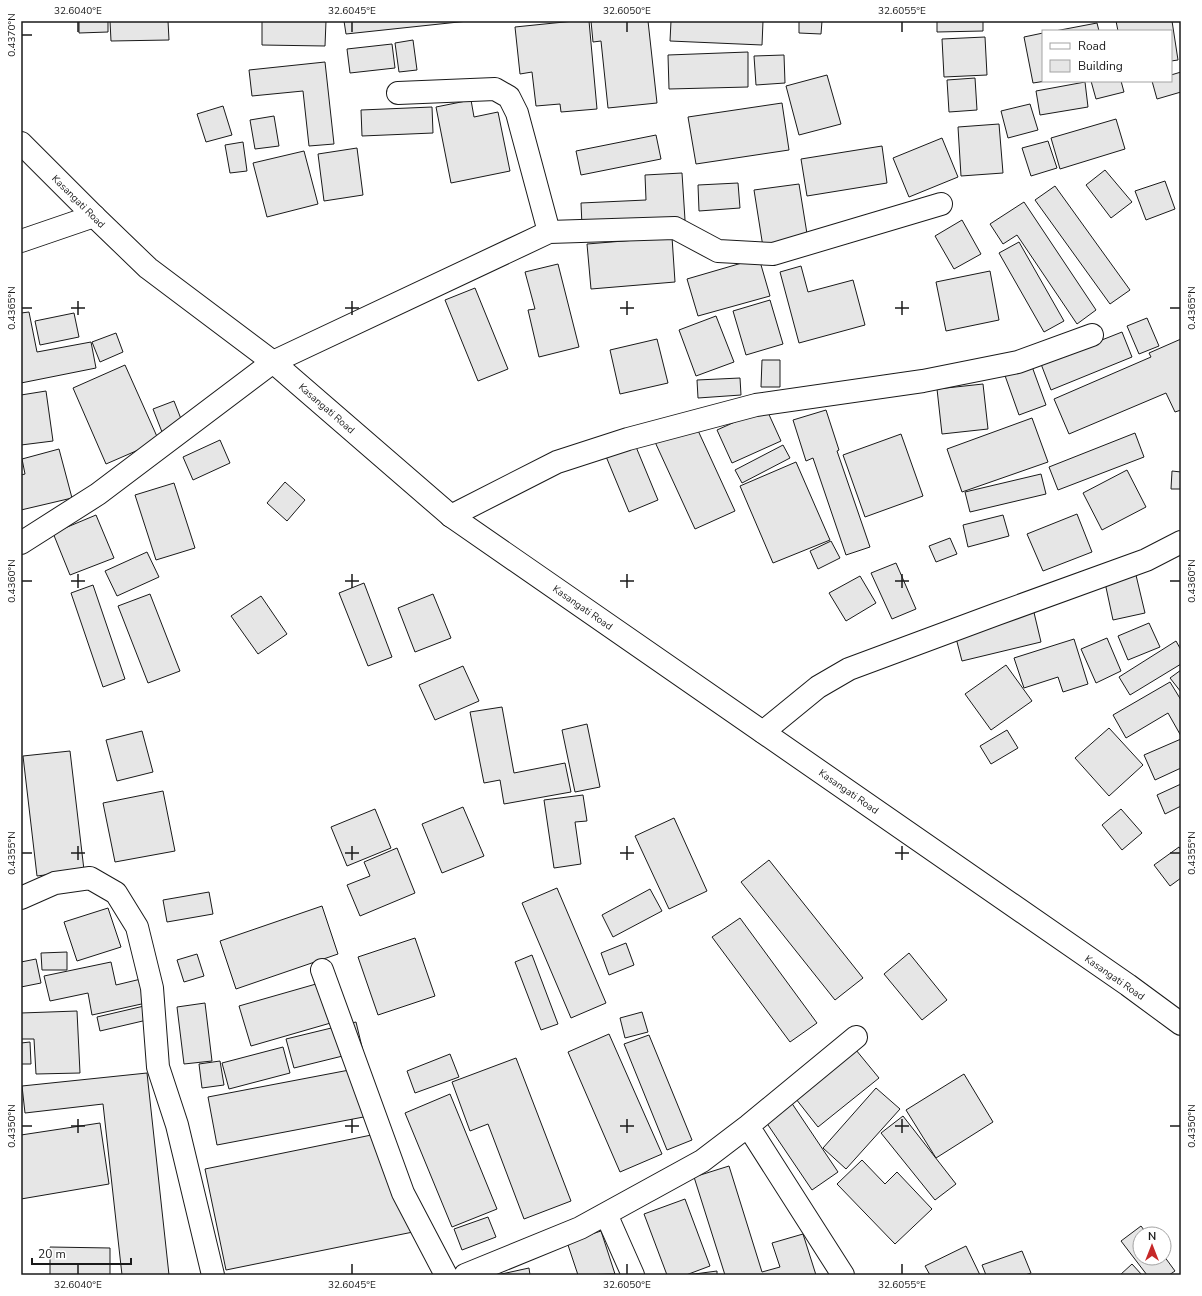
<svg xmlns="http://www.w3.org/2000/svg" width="1202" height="1296" viewBox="0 0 1202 1296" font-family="'Nunito Sans',sans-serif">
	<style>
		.building { fill: #e6e6e6; stroke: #1a1a1a }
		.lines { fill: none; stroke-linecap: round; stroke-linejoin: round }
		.street-casing { stroke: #1a1a1a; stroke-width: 24 }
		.secondary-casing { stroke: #1a1a1a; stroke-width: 24 }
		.street { stroke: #fff; stroke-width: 22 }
		.secondary { stroke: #fff; stroke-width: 22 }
		.ticks { fill: none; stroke: #1a1a1a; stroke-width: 1.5 }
		.labels { text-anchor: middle; stroke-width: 3; stroke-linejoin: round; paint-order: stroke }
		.street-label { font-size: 10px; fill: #1a1a1a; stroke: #fff }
		.neatline { fill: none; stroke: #1a1a1a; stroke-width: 1.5 }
		.ticks-label { font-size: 10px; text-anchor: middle; fill: #1a1a1a }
	</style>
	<rect width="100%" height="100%" fill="#fff"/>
	<!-- building -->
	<path class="building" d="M79,21H108V32L79,33Z
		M110,21H168L169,40L111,41Z
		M262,21H326L325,46L262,45Z
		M344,21H468L346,34Z
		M574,21H589L597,109L561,112L560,104L536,106L532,72L520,74L515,27Z
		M591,21H648L657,103L608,108L601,41L593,42Z
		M671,21H763L762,45L670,41Z
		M799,21H822L821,34L799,33Z
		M937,21H983V31L937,32Z
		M1116,21H1172L1178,60L1171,61V31H1118Z
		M1097,23L1099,31H1055Z
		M1043,33V81H1046L1033,83L1024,37Z
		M985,37L987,75L944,77L942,39Z
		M413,40L417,70L399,72L395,43Z
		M392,44L395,68L350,73L347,49Z
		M748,52V87L669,89L668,55Z
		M784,55L785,83L756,85L754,56Z
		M325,62L334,144L309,146L303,91L252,96L249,70Z
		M1181,72V92L1157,99L1152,81H1171V75Z
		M827,75L841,124L799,135L786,86Z
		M975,78L977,110L949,112L947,80Z
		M1091,81H1121L1124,92L1096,99Z
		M1085,82L1088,107L1040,115L1036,91Z
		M471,100L474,117L498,112L510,171L451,183L436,107Z
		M782,103L789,150L696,164L688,117Z
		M1030,104L1038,130L1008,138L1001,111Z
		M223,106L232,135L206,142L197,114Z
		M432,107L433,133L362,136L361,110Z
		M274,116L279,146L255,149L250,120Z
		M1116,119L1125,149L1060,169L1051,138Z
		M999,124L1003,173L961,176L958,127Z
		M656,135L661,159L581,175L576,151Z
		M942,138L958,177L909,197L893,158Z
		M1048,141L1057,168L1031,176L1022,148Z
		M243,142L247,171L230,173L225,145Z
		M882,146L887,183L807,196L801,159Z
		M357,148L363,195L324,201L318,154Z
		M304,151L318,204L267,217L253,163Z
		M1105,170L1132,202L1111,218L1086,185Z
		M682,173L685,220L582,226L581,203L646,200L645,175Z
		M1165,181L1175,209L1146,220L1135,191Z
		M738,183L740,208L699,211L698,185Z
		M799,184L808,240L763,247L754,190Z
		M1055,186L1130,290L1110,304L1035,200Z
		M1024,202L1096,310L1077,324L1017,235L1003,244L990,224Z
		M962,220L981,254L954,269L935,236Z
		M672,237L675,282L591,289L587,244Z
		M1019,242L1064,321L1044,332L999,253Z
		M759,258L770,296L698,316L687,279Z
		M558,264L579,347L539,357L528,310L535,309L525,272Z
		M801,266L808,292L853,280L865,325L799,343L780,272Z
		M990,271L999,320L946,331L936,282Z
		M475,288L508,369L478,381L445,300Z
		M770,300L783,344L746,355L733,311Z
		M29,312L37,352L91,342L96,368L21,383V313Z
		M74,313L79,337L40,345L35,321Z
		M716,316L734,362L696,376L679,330Z
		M1147,318L1159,346L1139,354L1127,326Z
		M1122,332L1132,357L1051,390L1041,364Z
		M116,333L123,352L100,362L92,342Z
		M657,339L668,383L620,394L610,350Z
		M1181,339V410L1175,412L1166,393L1069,434L1054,399L1151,357L1149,353Z
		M762,360H780V387H761Z
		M1030,361L1046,405L1019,415L1003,370Z
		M125,365L159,441L106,464L73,388Z
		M740,378L741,395L698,398L697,380Z
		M983,384L988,429L942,434L937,389Z
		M46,391L53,441L21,445V395Z
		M174,401L183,424L162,432L153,409Z
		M766,408L781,441L732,463L717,430Z
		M826,410L839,450L837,451L870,547L846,555L813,458L806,461L793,420Z
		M1032,418L1048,462L962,492L947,449Z
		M695,424L735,511L695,529L655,442Z
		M1135,433L1144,457L1058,490L1049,467Z
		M901,434L923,496L865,517L843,455Z
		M220,440L230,463L193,480L183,457Z
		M634,442L658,500L629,512L605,454Z
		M783,445L790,458L742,483L735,470Z
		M59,449L72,498L21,510V475L25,474L22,459Z
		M796,462L830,540L773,563L740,486Z
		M1127,470L1146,507L1102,530L1083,493Z
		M1172,471L1181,472V489H1171Z
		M1041,474L1046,494L970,512L965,492Z
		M285,482L305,500L287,521L267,503Z
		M174,483L195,548L156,560L135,495Z
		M1077,514L1092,552L1043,571L1027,534Z
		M96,515L114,558L70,575L53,533Z
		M1003,515L1009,536L968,547L963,525Z
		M950,538L957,554L936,562L929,546Z
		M831,541L840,558L818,569L810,551Z
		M147,552L159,577L117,596L105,571Z
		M896,563L916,609L892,619L871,573Z
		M1135,571L1145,613L1113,620L1104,578Z
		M860,576L876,603L846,621L829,593Z
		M364,583L392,657L368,666L339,593Z
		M93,585L125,679L103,687L71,593Z
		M150,594L180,671L148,683L118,606Z
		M433,594L451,638L415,652L398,608Z
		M261,596L287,634L258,654L231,616Z
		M1031,600L1041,642L962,661L951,619Z
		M1149,623L1160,647L1128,660L1118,636Z
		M1107,638L1121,671L1096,683L1081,649Z
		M1074,639L1088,684L1063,692L1058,677L1024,688L1014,658Z
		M1176,641L1181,650V664L1130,695L1119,677Z
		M1006,665L1032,701L991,730L965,694Z
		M463,666L479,701L435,720L419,685Z
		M1181,670V692L1170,678Z
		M1170,682L1181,700V736L1168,713L1126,738L1113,715Z
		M502,707L514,773L565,763L571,792L504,804L500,780L484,783L470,712Z
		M587,724L600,787L575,792L562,730Z
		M1109,728L1143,765L1109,796L1075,758Z
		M1007,730L1018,748L991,764L980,746Z
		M142,731L153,772L117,781L106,740Z
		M1181,739V768L1155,780L1144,755Z
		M70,751L84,870L37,876L23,756Z
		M1181,784V806L1165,814L1157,795Z
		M163,791L175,851L115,862L103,803Z
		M583,795L587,821L575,822L581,864L554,868L544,800Z
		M463,807L484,856L442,873L422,824Z
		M375,809L391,848L347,866L331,827Z
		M1121,809L1142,833L1122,850L1102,825Z
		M674,818L707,891L669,909L635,836Z
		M1179,847L1181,850V878L1170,886L1154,865Z
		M397,848L415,893L360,916L347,885L370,876L364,862Z
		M769,860L863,978L835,1000L741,882Z
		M557,888L606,1003L571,1018L522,903Z
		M650,889L662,911L613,937L602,915Z
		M209,892L213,914L167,922L163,900Z
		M322,906L338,954L236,989L220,941Z
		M108,908L121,947L77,961L64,922Z
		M740,918L817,1023L790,1042L712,937Z
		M415,938L435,996L378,1015L358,957Z
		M626,943L634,965L609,975L601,953Z
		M67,952V970H42L41,953Z
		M909,953L947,1000L922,1020L884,974Z
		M197,954L204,976L184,982L177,960Z
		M532,955L558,1024L541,1030L515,962Z
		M36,959L41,983L21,987V962Z
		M111,962L116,985L141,979L146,1003L92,1015L88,993L50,1001L44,976Z
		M330,980L341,1020L251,1046L239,1006Z
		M205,1003L212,1061L184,1064L177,1007Z
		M144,1006L147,1020L100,1031L97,1017Z
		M77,1011L80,1073L36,1074L34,1039H21V1013Z
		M642,1012L648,1032L625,1038L620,1018Z
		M356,1022L363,1051L294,1068L286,1039Z
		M609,1034L662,1154L620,1172L568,1052Z
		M649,1035L692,1140L667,1150L624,1044Z
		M30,1042L31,1064H21V1043Z
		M283,1047L290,1073L229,1089L222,1063Z
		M856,1050L879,1078L818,1127L796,1099Z
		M450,1054L459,1077L415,1093L407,1071Z
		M516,1058L571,1201L524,1219L488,1124L470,1131L452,1082Z
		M220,1061L224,1085L202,1088L199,1064Z
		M365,1067L374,1115L217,1145L208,1097Z
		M147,1073L169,1275H122L103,1104L25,1113L22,1086Z
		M964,1074L993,1122L936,1158L906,1110Z
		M876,1088L900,1109L846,1169L823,1148Z
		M450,1094L497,1209L452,1227L405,1113Z
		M791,1102L838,1172L812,1190L764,1119Z
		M903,1116L956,1184L935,1200L881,1133Z
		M100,1123L109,1184L21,1199V1135Z
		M391,1131L413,1232L226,1270L205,1169Z
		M862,1160L885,1184L897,1172L932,1209L895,1244L837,1184Z
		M729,1166L762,1272L780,1267L772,1243L803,1234L816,1275H725L694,1177Z
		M685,1199L710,1266L686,1275H667L644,1214Z
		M488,1217L496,1237L462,1250L454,1229Z
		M1141,1226L1147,1234H1140V1258H1164V1256L1175,1271L1169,1275H1147L1121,1241Z
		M601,1231L615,1274L578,1275L567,1242Z
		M966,1246L980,1275H930L925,1266Z
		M50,1247L110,1248V1275H50Z
		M1022,1251L1031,1273L1025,1275H986L982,1265Z
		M1132,1264L1142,1275H1120Z
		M529,1268L530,1275H497Z
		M717,1271V1275H687Z"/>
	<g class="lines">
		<defs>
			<path id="street" d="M398,93L495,89L509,97L517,113L549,232
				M21,241L94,216
				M451,516L557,462L628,439L756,405L923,381L1018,362L1092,335
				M21,543L98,494L273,362L549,232L675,228L718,251L773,254L941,204
				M763,732L818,687L849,669L997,614L1146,560L1181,542
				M21,898L55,883L90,878L116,893L137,927L152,988L158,1067L177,1125L213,1275
				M322,970L403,1193L446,1275
				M748,1126L843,1275
				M606,1214L633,1275
				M465,1275L580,1228L702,1161L748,1126L856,1037"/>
			<path id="secondary" d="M21,143L94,216L148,268L273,362L451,516L1128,985L1181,1024"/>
		</defs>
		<!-- street casing -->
		<use href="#street" class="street-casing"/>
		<!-- secondary casing -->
		<use href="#secondary" class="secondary-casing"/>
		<!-- street -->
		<use href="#street" class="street"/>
		<!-- secondary -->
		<use href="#secondary" class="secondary"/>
	</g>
	<!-- ticks -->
	<path class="ticks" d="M78,22V32M352,22V32M627,22V32M902,22V32M22,35H32M78,301V315M352,301V315M627,301V315M902,301V315M22,308H32M71,308H85M345,308H359M620,308H634M895,308H909M1170,308H1180M78,574V588M352,574V588M627,574V588M902,574V588M22,581H32M71,581H85M345,581H359M620,581H634M895,581H909M1170,581H1180M78,846V860M352,846V860M627,846V860M902,846V860M22,853H32M71,853H85M345,853H359M620,853H634M895,853H909M1170,853H1180M78,1119V1133M352,1119V1133M627,1119V1133M902,1119V1133M22,1126H32M71,1126H85M345,1126H359M620,1126H634M895,1126H909M1170,1126H1180M78,1264V1274M352,1264V1274M627,1264V1274M902,1264V1274"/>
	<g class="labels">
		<!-- street labels -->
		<g class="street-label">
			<text transform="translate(79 201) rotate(45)" y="4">Kasangati Road</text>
			<text transform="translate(327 408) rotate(41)" y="4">Kasangati Road</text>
			<text transform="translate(583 607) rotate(35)" y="4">Kasangati Road</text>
			<text transform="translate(849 791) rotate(35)" y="4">Kasangati Road</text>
			<text transform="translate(1115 977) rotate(35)" y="4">Kasangati Road</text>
		</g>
	</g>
	<!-- border -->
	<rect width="1202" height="1296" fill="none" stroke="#ffffff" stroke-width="44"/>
	<!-- legend -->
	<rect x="1042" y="30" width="130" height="52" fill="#ffffff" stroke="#a3a3a3"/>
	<rect x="1050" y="43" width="20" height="6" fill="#ffffff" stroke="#a3a3a3"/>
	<text x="1078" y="50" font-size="12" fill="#1a1a1a">Road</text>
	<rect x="1050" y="60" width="20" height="12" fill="#e6e6e6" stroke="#a3a3a3"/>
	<text x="1078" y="70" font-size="12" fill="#1a1a1a">Building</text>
	<!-- north arrow -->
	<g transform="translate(1152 1246)"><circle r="19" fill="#ffffff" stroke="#a3a3a3"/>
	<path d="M0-3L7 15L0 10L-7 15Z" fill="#c62828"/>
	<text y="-6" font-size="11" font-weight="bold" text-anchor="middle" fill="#1a1a1a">N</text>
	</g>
	<!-- scale -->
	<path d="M32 1258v6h99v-6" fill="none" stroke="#1a1a1a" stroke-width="2"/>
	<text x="38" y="1258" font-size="12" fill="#1a1a1a" stroke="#ffffff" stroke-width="3" paint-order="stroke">20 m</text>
	<rect x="22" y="22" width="1158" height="1252" class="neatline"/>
	<g class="ticks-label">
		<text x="78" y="14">32.6040°E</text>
		<text x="352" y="14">32.6045°E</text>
		<text x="627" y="14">32.6050°E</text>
		<text x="902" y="14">32.6055°E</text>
		<text transform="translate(11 35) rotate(-90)" y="4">0.4370°N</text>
		<text transform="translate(11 308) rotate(-90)" y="4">0.4365°N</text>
		<text transform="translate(1191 308) rotate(-90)" y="4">0.4365°N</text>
		<text transform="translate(11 581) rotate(-90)" y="4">0.4360°N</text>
		<text transform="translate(1191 581) rotate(-90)" y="4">0.4360°N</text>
		<text transform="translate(11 853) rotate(-90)" y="4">0.4355°N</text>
		<text transform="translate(1191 853) rotate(-90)" y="4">0.4355°N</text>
		<text transform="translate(11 1126) rotate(-90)" y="4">0.4350°N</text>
		<text transform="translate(1191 1126) rotate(-90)" y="4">0.4350°N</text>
		<text x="78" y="1288">32.6040°E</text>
		<text x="352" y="1288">32.6045°E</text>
		<text x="627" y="1288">32.6050°E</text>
		<text x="902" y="1288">32.6055°E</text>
	</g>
</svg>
